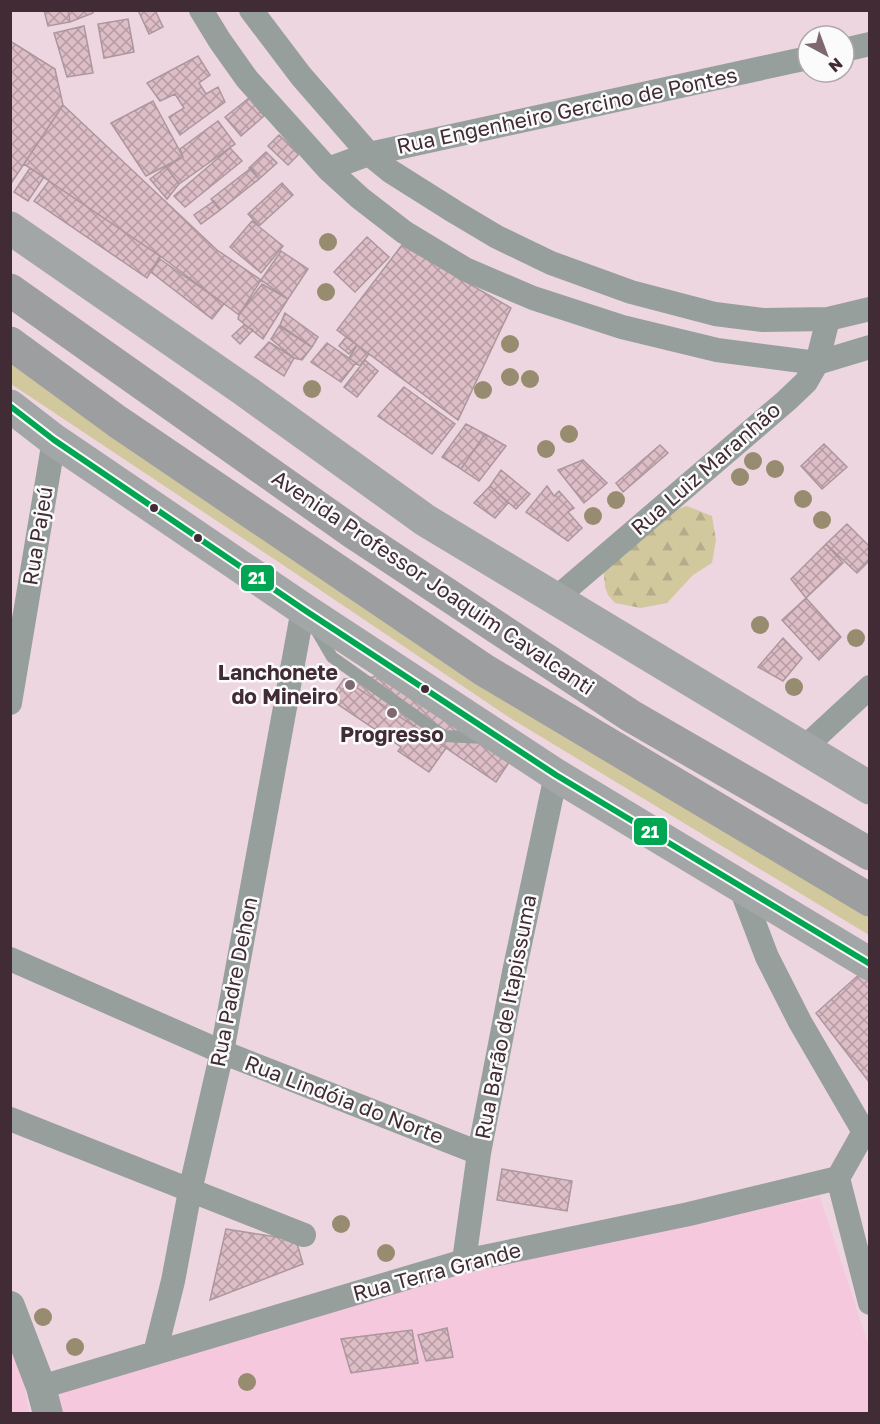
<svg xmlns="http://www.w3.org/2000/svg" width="880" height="1424" viewBox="0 0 880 1424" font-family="'Golos Text',sans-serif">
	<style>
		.built { fill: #f6c8dd }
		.green { fill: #d2c89e }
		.forest { fill: url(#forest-firs) }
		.building { fill: url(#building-cross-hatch); stroke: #ab979d; stroke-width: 1.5 }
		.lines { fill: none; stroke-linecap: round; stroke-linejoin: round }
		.service { stroke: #969f9c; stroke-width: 12 }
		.minor { stroke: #969f9c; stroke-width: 24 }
		.tertiary { stroke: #969f9c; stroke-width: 30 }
		.secondary { stroke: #a3a6a6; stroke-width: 33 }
		.trunk { stroke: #9d9ea0; stroke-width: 33 }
		.bus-1-casing { stroke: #fbfbfb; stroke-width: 10 }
		.bus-1 { stroke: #00a651; stroke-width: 6 }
		.tree { fill: #978c70 }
		.bus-dot { fill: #412c36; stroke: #fbfbfb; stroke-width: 2 }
		.poi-dot { fill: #7e6872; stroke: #fbfbfb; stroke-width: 2 }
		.labels { text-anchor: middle; stroke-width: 5; stroke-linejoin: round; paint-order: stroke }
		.street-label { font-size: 21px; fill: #412c36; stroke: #fbfbfb }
		.poi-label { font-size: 21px; font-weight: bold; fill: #412c36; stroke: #fbfbfb; text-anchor: end }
		.line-badge { stroke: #fbfbfb; stroke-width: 2 }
		.badge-label { font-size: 16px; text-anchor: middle; font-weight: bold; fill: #fff }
	</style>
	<defs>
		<pattern id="forest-firs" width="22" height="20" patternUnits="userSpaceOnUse" patternTransform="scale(1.5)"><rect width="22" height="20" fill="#d2c89e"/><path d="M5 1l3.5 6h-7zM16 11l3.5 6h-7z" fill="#b6ac89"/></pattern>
		<pattern id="building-cross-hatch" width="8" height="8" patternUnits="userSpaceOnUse" patternTransform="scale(1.5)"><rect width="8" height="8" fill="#ddbdc6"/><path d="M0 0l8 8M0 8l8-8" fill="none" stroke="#b59aa2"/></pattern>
	</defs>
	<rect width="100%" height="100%" fill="#eed6e1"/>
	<!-- built -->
	<path class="built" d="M820,1197L870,1350L869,1413L58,1414L56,1391L522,1256Z
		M10,1342L22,1372L29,1413H11Z"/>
	<!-- green -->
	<path class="green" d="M10,356L869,914V935L510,718L283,565L11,384Z"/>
	<!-- forest -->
	<path class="forest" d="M687,506L712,516L716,540L712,563L693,575L667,603L641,608L615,603L608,595L605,587L603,563L662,514Z"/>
	<!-- building -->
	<path class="building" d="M44,10H68L70,22L48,26Z
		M68,10H93V13L70,22Z
		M138,10H155L163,27L149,34Z
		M128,19L134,52L104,58L98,24Z
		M84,26L93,73L67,77L54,33Z
		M10,41L55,69L63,105L10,185Z
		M198,56L210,75L199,83L206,94L218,87L225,102L180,135L169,117L184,108L175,94L160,101L147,83Z
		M249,98L264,116L241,136L225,117Z
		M153,101L183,157L146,176L111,123Z
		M63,105L217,250L261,280L239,315L160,256L24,164Z
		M218,121L235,144L179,184L166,167L183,157L180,149Z
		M279,135L299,154L288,165L268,146Z
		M230,148L242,161L185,207L174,196Z
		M266,152L277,163L259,179L249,168Z
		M166,167L179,184L167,199L150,179Z
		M30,168L44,177L28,201L14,192Z
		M251,168L259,179L220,210L211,199Z
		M49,181L160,256L147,278L34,201Z
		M282,183L293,195L259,226L248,214Z
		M214,201L220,210L201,224L194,215Z
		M252,221L283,246L261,273L230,247Z
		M367,237L389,257L355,292L334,272Z
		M402,245L511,308L458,420L337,330Z
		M281,251L308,269L288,299L261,280Z
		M160,259L224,304L212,319L151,272Z
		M262,284L288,299L263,339L238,319L239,315Z
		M285,313L318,337L312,347L280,325Z
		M244,325L253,330L240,344L232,336Z
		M279,326L312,347L302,360L294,358L271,339Z
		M346,337L357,345L349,354L339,346Z
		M269,342L294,358L284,376L255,357Z
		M327,343L356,363L341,382L311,362Z
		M357,345L369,354L360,366L349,358Z
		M365,360L378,371L357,397L344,387Z
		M404,387L455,424L432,454L378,416Z
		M466,424L485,434L461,469L442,457Z
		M485,434L506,446L479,481L461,469Z
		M824,444L847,467L822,489L801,466Z
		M660,445L668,453L623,492L616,483Z
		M583,460L607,483L584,503L558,470Z
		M501,470L530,494L516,509L490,486Z
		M490,486L508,503L495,518L474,503Z
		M547,486L554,496L559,491L574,508L568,512L582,528L568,541L526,512Z
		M847,524L870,547V560L857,573L826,544Z
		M826,544L843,563L806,598L791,579Z
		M806,598L841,637L819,660L782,620Z
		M783,638L802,658L783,681L758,667Z
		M381,666L514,755L496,782L446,748L429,772L398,751L401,747L330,699L344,679L374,677Z
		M344,679L446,748L429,772L398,751L401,747L330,699Z
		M861,973L870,978V1083L816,1013Z
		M502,1169L572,1181L567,1211L497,1200Z
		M226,1229L296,1240L303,1264L210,1300Z
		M447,1328L453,1357L426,1361L418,1335Z
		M412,1330L418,1363L351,1373L341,1339Z"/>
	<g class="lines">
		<!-- service -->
		<path class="service" d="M315,628L332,657L441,734L446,736L484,738"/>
		<!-- minor -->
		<path class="minor" d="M201,10L220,41L247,79L328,169L360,198L404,232L465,269L533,298L622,327L717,350L817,363L870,347
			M251,10L301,76L369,154L390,171L455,212L497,237L551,263L631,292L715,314L763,320L828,319L870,309
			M844,50L870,44
			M328,169L369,154L808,58
			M555,599L786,401L806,382L817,363L828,319
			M10,703L54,440
			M804,748L870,687
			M740,886L767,957L800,1022L864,1132L838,1178L870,1303
			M10,959L222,1052L479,1153
			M10,1119L304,1235
			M464,1261L479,1153L514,972L556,775
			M155,1353L173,1281L190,1191L222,1052L303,609
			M41,1387L464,1261L689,1214L838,1178"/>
		<!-- tertiary -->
		<path class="tertiary" d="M10,1306L41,1387L48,1414"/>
		<!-- secondary -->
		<path class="secondary" d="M10,228L244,390L425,520L870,788
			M10,406L54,440L306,611L556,775L870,964"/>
		<!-- trunk -->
		<path class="trunk" d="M10,290L354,533L631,716L870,854
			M10,343L118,422L484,670L870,900"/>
		<defs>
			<path id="bus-1" d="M10,406L54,440L306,611L556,775L870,964"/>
		</defs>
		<!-- bus-1 casing -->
		<use href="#bus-1" class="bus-1-casing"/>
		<!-- bus-1 -->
		<use href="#bus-1" class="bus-1"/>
	</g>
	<!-- trees -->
	<g class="tree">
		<circle cx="328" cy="242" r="9"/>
		<circle cx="326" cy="292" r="9"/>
		<circle cx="510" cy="344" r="9"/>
		<circle cx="510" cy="377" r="9"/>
		<circle cx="530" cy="379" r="9"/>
		<circle cx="312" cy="389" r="9"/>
		<circle cx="483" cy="390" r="9"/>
		<circle cx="569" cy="434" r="9"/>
		<circle cx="546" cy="449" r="9"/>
		<circle cx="753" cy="461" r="9"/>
		<circle cx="775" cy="469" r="9"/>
		<circle cx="740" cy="477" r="9"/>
		<circle cx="803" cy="499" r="9"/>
		<circle cx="616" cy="500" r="9"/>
		<circle cx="593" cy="516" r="9"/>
		<circle cx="822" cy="520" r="9"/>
		<circle cx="760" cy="625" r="9"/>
		<circle cx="856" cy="638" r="9"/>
		<circle cx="794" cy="687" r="9"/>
		<circle cx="341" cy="1224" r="9"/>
		<circle cx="386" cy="1253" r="9"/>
		<circle cx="43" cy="1317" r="9"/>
		<circle cx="75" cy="1347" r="9"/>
		<circle cx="247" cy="1382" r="9"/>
	</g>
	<!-- markers -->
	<g class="bus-dot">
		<circle cx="154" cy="508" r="5"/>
		<circle cx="198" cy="538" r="5"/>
		<circle cx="425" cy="689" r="5"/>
	</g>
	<g class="poi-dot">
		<circle cx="350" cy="685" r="6"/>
		<circle cx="392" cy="713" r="6"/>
	</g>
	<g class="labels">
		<!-- street labels -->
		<g class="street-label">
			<text transform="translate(567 111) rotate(-12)" y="7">Rua Engenheiro Gercino de Pontes</text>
			<text transform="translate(706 469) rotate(-41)" y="7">Rua Luiz Maranhão</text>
			<text transform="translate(38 536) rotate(-81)" y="7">Rua Pajeú</text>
			<text transform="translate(433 583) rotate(34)" y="7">Avenida Professor Joaquim Cavalcanti</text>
			<text transform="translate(234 982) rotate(-79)" y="7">Rua Padre Dehon</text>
			<text transform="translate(506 1017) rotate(-79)" y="7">Rua Barão de Itapissuma</text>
			<text transform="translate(344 1100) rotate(21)" y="7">Rua Lindóia do Norte</text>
			<text transform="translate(437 1272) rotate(-15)" y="7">Rua Terra Grande</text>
		</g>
		<!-- poi labels -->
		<g class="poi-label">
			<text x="338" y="680">Lanchonete<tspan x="338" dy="24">do Mineiro</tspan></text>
			<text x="392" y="742" text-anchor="middle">Progresso</text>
		</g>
	</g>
	<g class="line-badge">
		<rect x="240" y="564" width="35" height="28" rx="6" fill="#00a651"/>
		<rect x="633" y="817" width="35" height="29" rx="6" fill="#00a651"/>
	</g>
	<g class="badge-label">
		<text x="257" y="584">21</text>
		<text x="650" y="838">21</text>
	</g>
	<!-- border -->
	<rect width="880" height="1424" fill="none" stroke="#412c36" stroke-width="24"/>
	<!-- north arrow -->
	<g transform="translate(826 54) rotate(139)"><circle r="28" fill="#fbfbfb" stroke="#b1a8ac" stroke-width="1.5"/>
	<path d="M0-4.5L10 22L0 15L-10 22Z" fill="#7e6872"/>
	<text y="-9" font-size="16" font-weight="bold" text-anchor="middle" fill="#412c36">N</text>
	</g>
</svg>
